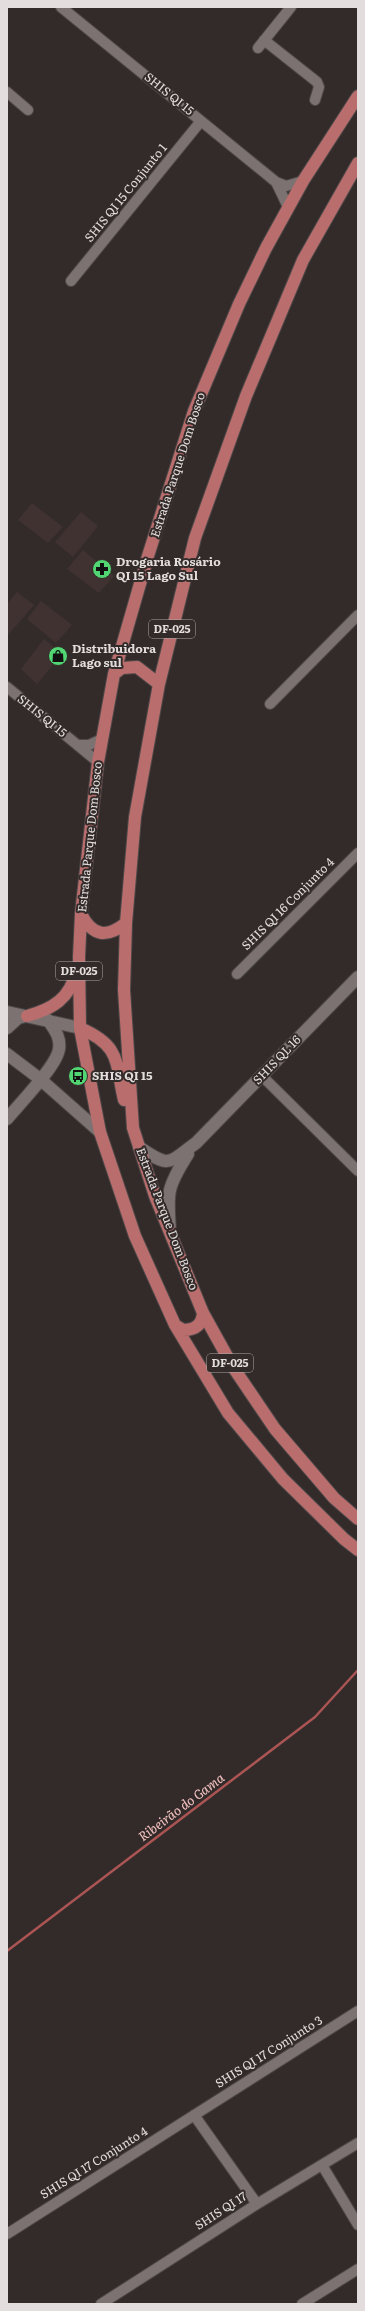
<svg xmlns="http://www.w3.org/2000/svg" width="365" height="2311" viewBox="0 0 365 2311" font-family="Literata,serif">
	<style>
		.built { fill: #413232 }
		.lines { fill: none; stroke-linecap: round; stroke-linejoin: round }
		.stream { stroke: #aa5554; stroke-width: 2.5 }
		.minor-casing { stroke: #4f4848; stroke-width: 12 }
		.tertiary-casing { stroke: #4f4848; stroke-width: 14 }
		.primary-casing { stroke: #4f4848; stroke-width: 14 }
		.minor { stroke: #7c7271; stroke-width: 10 }
		.tertiary { stroke: #7c7271; stroke-width: 12 }
		.primary { stroke: #b96e6d; stroke-width: 12 }
		.labels { text-anchor: middle; stroke-width: 4; stroke-linejoin: round; paint-order: stroke }
		.shield { fill: #332b2a; stroke: #aea8a7; stroke-width: 1 }
		.shield-label { font-size: 11px; font-weight: bold; fill: #e3dedd }
		.street-label { font-size: 12px; fill: #e3dedd; stroke: #332b2a }
		.poi-label { font-size: 12px; font-weight: bold; fill: #e3dedd; stroke: #332b2a; text-anchor: start }
		.water-label { font-size: 13px; font-style: italic; fill: #f4c3c0; stroke: #332b2a }
	</style>
	<rect width="100%" height="100%" fill="#332b2a"/>
	<!-- built -->
	<path class="built" d="M32,503L63,527L48,543L18,520Z
		M81,512L98,526L73,557L55,542Z
		M83,550L114,576L99,593L67,569Z
		M17,592L34,605L8,635L7,604Z
		M41,601L72,625L56,643L27,619Z
		M44,639L62,654L37,684L21,669Z"/>
	<g class="lines">
		<!-- stream -->
		<path class="stream" d="M7,1951L315,1717L358,1670"/>
		<defs>
			<path id="minor" d="M61,7L276,182L288,207
				M264,40L317,82L319,87L315,100
				M258,48L291,7
				M7,92L28,110
				M276,182L286,186L303,181
				M71,281L201,121
				M7,687L98,762
				M270,704L358,615
				M78,745H89L102,739
				M237,974L358,853
				M262,1076L358,1171
				M194,2115L257,2204
				M322,2165L358,2225
				M7,2234L358,2011
				M101,2304L257,2204L358,2143
				M302,2304L358,2269"/>
			<path id="tertiary" d="M7,1012L80,1028
				M7,1028L18,1018L26,1016
				M7,1054L40,1079L100,1132
				M7,1119C19,1104 57,1066 59,1049C61,1037 54,1029 48,1020
				M139,1147C171,1169 168,1163 196,1143L358,977
				M170,1230C167,1192 167,1187 188,1154"/>
			<path id="primary" d="M358,96L303,181L266,248L239,304L194,411L148,556L114,674L98,762L81,914L79,957L80,1028L100,1132L135,1236L175,1325L228,1413L283,1479L344,1539L358,1550
				M358,163L303,260L246,396L195,538L159,684L135,817L126,923L124,990L133,1128L155,1196L203,1313L233,1367L275,1429L334,1498L358,1519
				M114,674L122,668L137,667L159,684
				M81,914C93,937 107,938 126,923
				M27,1016C53,1009 70,998 76,972
				M80,1028C121,1046 115,1061 124,1100
				M175,1325L183,1330C195,1330 202,1325 203,1313"/>
		</defs>
		<!-- minor casing -->
		<use href="#minor" class="minor-casing"/>
		<!-- tertiary casing -->
		<use href="#tertiary" class="tertiary-casing"/>
		<!-- primary casing -->
		<use href="#primary" class="primary-casing"/>
		<!-- minor -->
		<use href="#minor" class="minor"/>
		<!-- tertiary -->
		<use href="#tertiary" class="tertiary"/>
		<!-- primary -->
		<use href="#primary" class="primary"/>
	</g>
	<!-- icons -->
	<defs>
		<symbol id="pharmacy-disc" viewBox="-11 -11 22 22"><circle r="9.5" fill="#52d673" stroke="#332b2a"/><path d="M-2-6h4v4h4v4h-4v4h-4v-4h-4v-4h4Z" fill="#111"/></symbol>
		<symbol id="shop-disc" viewBox="-11 -11 22 22"><circle r="9.5" fill="#52d673" stroke="#332b2a"/><path d="M-5-2.5h2.3a2.7 3.5 0 0 1 5.4 0H5L5.5 6h-11ZM-1.5-2.5h3a1.5 2.3 0 0 0-3 0Z" fill="#111"/></symbol>
		<symbol id="bus-disc" viewBox="-11 -11 22 22"><circle r="9.5" fill="#52d673" stroke="#332b2a"/><path d="M-5-6H5V4H4V6H2V4H-2V6H-4V4H-5ZM-3.5-4V0h7V-4ZM-3.5 1.2v1.5H-2V1.2ZM2 1.2v1.5H3.5V1.2Z" fill="#111"/></symbol>
	</defs>
	<g fill-rule="evenodd">
		<use href="#pharmacy-disc" x="91" y="558" width="22" height="22"/>
		<use href="#shop-disc" x="47" y="645" width="22" height="22"/>
		<use href="#bus-disc" x="67" y="1065" width="22" height="22"/>
	</g>
	<g class="labels">
		<!-- shield labels -->
		<g class="shield">
			<rect x="149" y="620" width="46" height="18" rx="3"/>
			<rect x="56" y="962" width="46" height="18" rx="3"/>
			<rect x="207" y="1354" width="46" height="18" rx="3"/>
		</g>
		<g class="shield-label">
			<text x="172" y="633">DF-025</text>
			<text x="79" y="975">DF-025</text>
			<text x="230" y="1367">DF-025</text>
		</g>
		<!-- street labels -->
		<g class="street-label">
			<text transform="translate(169 94) rotate(39)" y="4">SHIS QI 15</text>
			<text transform="translate(126 193) rotate(-51)" y="4">SHIS QI 15 Conjunto 1</text>
			<text transform="translate(178 465) rotate(-72)" y="4">Estrada Parque Dom Bosco</text>
			<text transform="translate(42 716) rotate(39)" y="4">SHIS QI 15</text>
			<text transform="translate(90 837) rotate(-84)" y="4">Estrada Parque Dom Bosco</text>
			<text transform="translate(288 904) rotate(-45)" y="4">SHIS QI 16 Conjunto 4</text>
			<text transform="translate(277 1060) rotate(-46)" y="4">SHIS QL 16</text>
			<text transform="translate(167 1219) rotate(69)" y="4">Estrada Parque Dom Bosco</text>
			<text transform="translate(269 2052) rotate(-32)" y="4">SHIS QI 17 Conjunto 3</text>
			<text transform="translate(94 2163) rotate(-32)" y="4">SHIS QI 17 Conjunto 4</text>
			<text transform="translate(221 2211) rotate(-33)" y="4">SHIS QI 17</text>
		</g>
		<!-- poi labels -->
		<g class="poi-label">
			<text x="116" y="566">Drogaria Rosário<tspan x="116" dy="14">QI 15 Lago Sul</tspan></text>
			<text x="72" y="653">Distribuidora<tspan x="72" dy="14">Lago sul</tspan></text>
			<text x="92" y="1080">SHIS QI 15</text>
		</g>
		<!-- water labels -->
		<g class="water-label">
			<text transform="translate(181 1807) rotate(-37)" y="5">Ribeirão do Gama</text>
		</g>
	</g>
	<!-- border -->
	<rect width="365" height="2311" fill="none" stroke="#e3dedd" stroke-width="16"/>
</svg>
